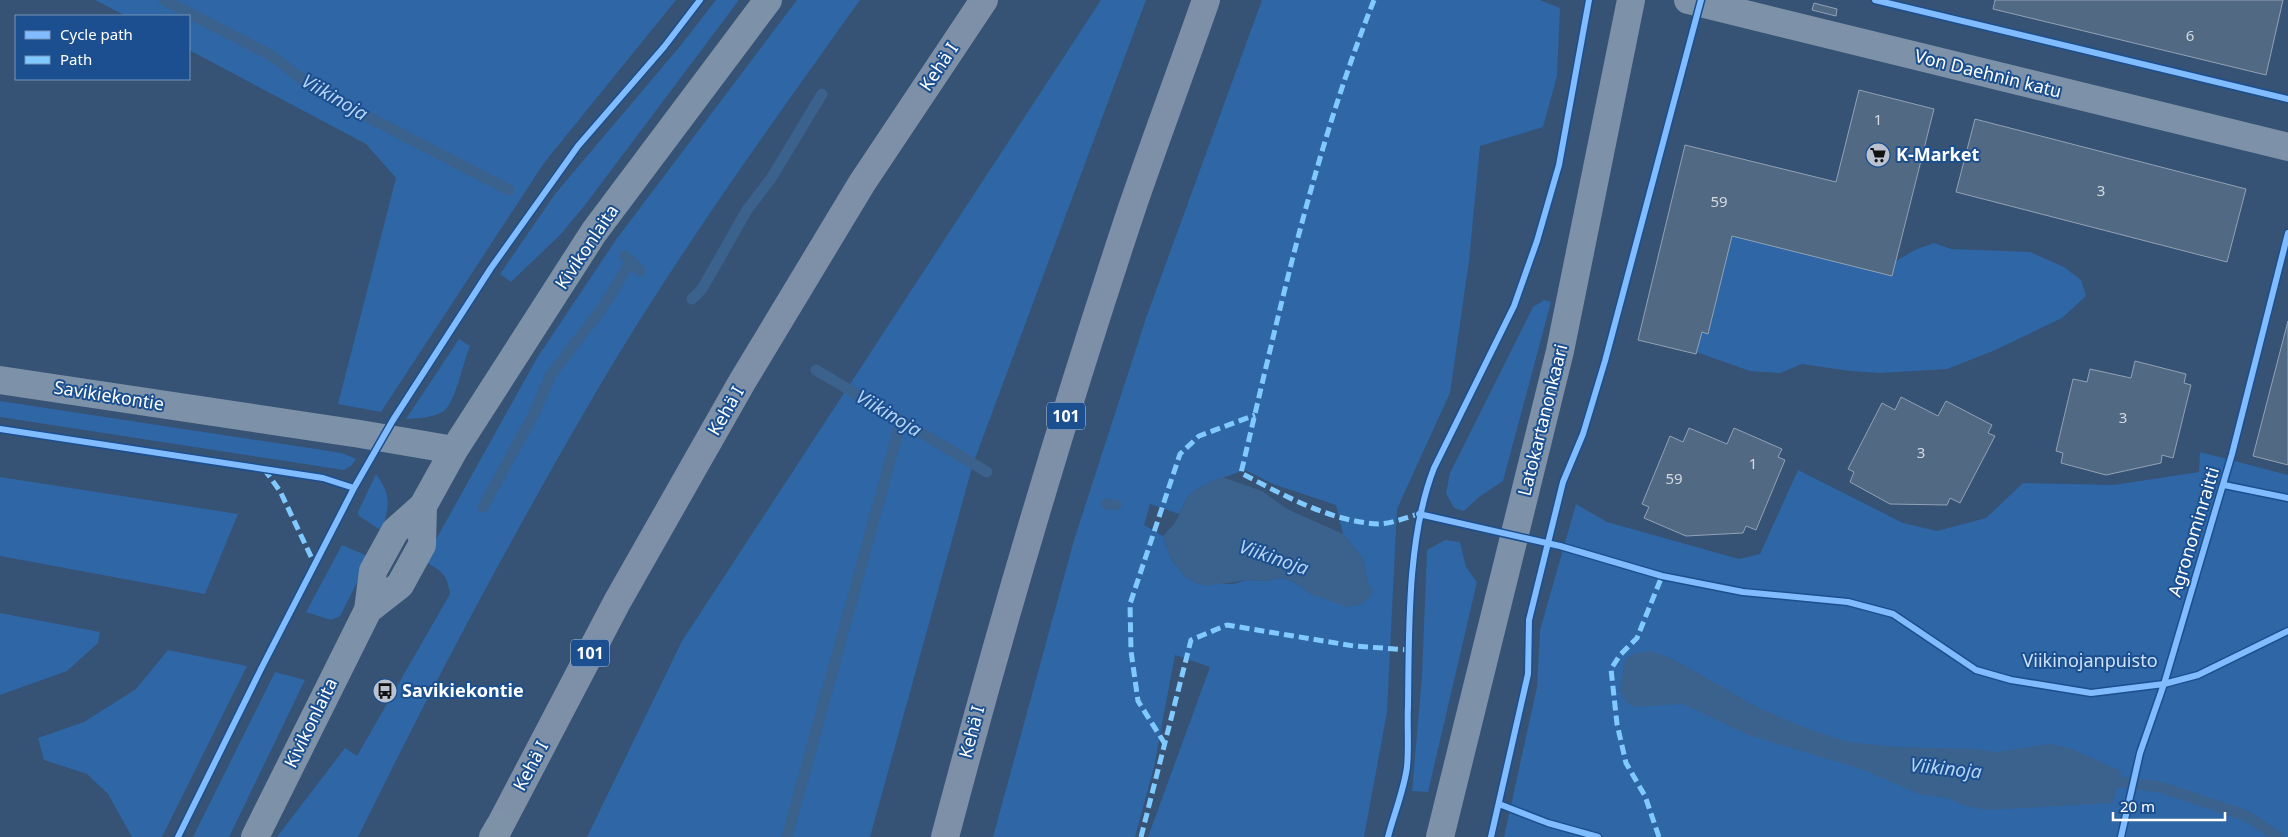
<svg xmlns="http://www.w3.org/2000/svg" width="2288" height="837" viewBox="0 0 2288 837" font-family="'Noto Sans',sans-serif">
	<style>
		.green { fill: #2f66a5; fill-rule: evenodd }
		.water { fill: #3b618d }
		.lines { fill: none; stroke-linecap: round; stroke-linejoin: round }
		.stream { stroke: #3b618d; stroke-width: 11 }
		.building { fill: #526984; stroke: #92a2b6 }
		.minor { stroke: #7d92a8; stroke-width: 28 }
		.tertiary { stroke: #7d92a8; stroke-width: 28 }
		.trunk { stroke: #7e90a7; stroke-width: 28 }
		.motorway { stroke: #7e92a7; stroke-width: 28 }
		.quiet { stroke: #80caff; stroke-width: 5; stroke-dasharray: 10 5; stroke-linecap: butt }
		.cycleway-casing { stroke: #1b4f8f; stroke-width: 9 }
		.cycleway { stroke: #80bcff; stroke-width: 6 }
		.labels { text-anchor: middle; stroke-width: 4; stroke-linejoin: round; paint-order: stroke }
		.number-label { font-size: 15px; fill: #d4dae0 }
		.shield { fill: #1b4f8f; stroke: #bbcadd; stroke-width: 1 }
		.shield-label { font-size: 16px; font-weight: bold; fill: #fff }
		.street-label { font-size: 18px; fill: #fff; stroke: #1b4f8f }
		.poi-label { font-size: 18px; font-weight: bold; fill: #fff; stroke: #1b4f8f; text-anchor: start }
		.park-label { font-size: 18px; fill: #cfe3fa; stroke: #1b4f8f }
		.water-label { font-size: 19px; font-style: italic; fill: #b5d3f5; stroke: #1b4f8f }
	</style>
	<rect width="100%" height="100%" fill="#365274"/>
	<!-- green -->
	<path class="green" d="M95,0H676L544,163L381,412L338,404L396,178L366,144L189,50V16H126Z
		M716,0H739L585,205L561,234L511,282L500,274L555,194L681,45Z
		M797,0H860C770,126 678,253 599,387C513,534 433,684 358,837H277L345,748L357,756L450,594C447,573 441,571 424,561L537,358L615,241Z
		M1101,0H1146L973,464L870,837H587L682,641Z
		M1262,0H1540L1560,8L1557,76L1543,127L1480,146L1469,261L1450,393L1397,509L1387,712L1364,837H1148L1210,667L1175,655L1154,767L1135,837H993L1074,540L1146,318ZM1245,470L1273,484L1336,505L1343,534L1363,559L1368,584L1321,596L1311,594L1292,581L1280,578L1268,581L1247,580L1233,584H1199L1185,577L1171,559L1163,536L1144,525L1150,504L1179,514L1188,496L1205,484Z
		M1732,236L1876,272L1917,249L1934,243L1951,249L2030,252L2064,267L2081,280L2086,296L2062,318L1993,351L1947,369L1880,373L1850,371L1802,364L1780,373L1750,371L1696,352L1702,332L1708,333Z
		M1544,300L1551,302L1503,481L1479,497L1464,511L1454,508L1446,493L1450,473L1533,307Z
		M459,339L470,346C464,360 455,403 444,411C434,418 418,418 406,419Z
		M0,401L342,453L356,459L351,466L344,470L0,417Z
		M2200,452L2288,475V837H1504L1537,687L1540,630L1576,504L1607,522L1739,559L1760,554L1798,470L1903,523L1937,531L1986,518L2023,483L2114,485L2199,472Z
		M376,474C392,496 389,506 382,531L359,516L358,512Z
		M0,477L238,514L205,594L0,556Z
		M1445,540L1460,542L1466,567L1477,582L1428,792L1412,791L1422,676L1427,550Z
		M342,545L370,557L340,616L331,620L306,612Z
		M0,613L100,632L98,643L67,671L0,695Z
		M168,650L247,666L162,837H132L108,794L87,774L44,760L38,738L84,722L136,689Z
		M275,672L305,680L229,837H193Z"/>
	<!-- water -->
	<path class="water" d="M1222,477L1262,491L1287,509L1343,534L1363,559L1368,584L1373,591L1368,599L1360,605L1347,607L1311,594L1292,581L1280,578L1268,581L1247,580L1208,586L1199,584L1185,577L1171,559L1163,536L1175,523L1188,496L1205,484Z
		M1650,651L1673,659L1757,707L1803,727L1848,742L1898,747L1975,749L1997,752L2049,744L2069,748L2121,771L2119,783L2112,803L1988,810L1966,806L1947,798L1919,794L1864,770L1751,736L1683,704L1635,707L1627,703L1620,691L1625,659L1636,653Z"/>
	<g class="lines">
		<!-- stream -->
		<path class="stream" d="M164,0L272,56L316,90L509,190
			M625,256L640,271
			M692,299L702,289L747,210L772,177L822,94
			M816,370L987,472
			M1106,504L1116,505
			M483,507L534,414L550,376L603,307L631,261
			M2106,780L2160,787L2247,816L2278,837
			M787,837L901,421"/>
	</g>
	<!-- building -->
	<path class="building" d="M1995,0H2283L2266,75L1993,9Z
		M1814,3L1837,9L1836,16L1812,10Z
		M1859,90L1934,109L1892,276L1732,236L1708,334L1702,332L1696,354L1638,340L1685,145L1836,182Z
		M1975,119L2246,189L2227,262L1956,192Z
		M2288,321V465L2253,456Z
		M2135,361L2186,374L2184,383L2191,385L2173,458L2162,455L2161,463L2106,475L2061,463L2063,453L2056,451L2073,379L2087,382L2090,369L2131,378Z
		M1901,397L1938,416L1946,401L1992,425L1988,433L1995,436L1960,503L1950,498L1947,505L1890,504L1850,482L1854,472L1848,469L1882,403L1895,410Z
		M1689,428L1727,444L1734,428L1782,449L1778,457L1785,460L1756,530L1746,526L1743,533L1686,536L1644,518L1649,507L1642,504L1670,436L1683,442Z"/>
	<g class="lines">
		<!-- minor -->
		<path class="minor" d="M1688,0L2288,147
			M0,380L360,434L454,450
			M368,610L400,585L422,545L423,506
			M255,837L368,610L373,571L395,531L423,506L454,450L594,232L768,0"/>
		<!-- tertiary -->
		<path class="tertiary" d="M1440,837L1560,351L1631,0"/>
		<!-- trunk -->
		<path class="trunk" d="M494,837L617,602L742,382L862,183L984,0
			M945,837C1001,625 1063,415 1132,208C1156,138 1182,69 1206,0"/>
		<!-- motorway -->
		<path class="motorway" d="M493,837L499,827"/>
		<!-- quiet -->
		<path class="quiet" d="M1374,0C1313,153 1279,314 1241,473C1283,495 1329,521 1378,524C1391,524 1407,517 1419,514
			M264,469L280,491L315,565
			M1165,744L1138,701L1131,651L1130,604L1180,454L1199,436L1255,415
			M1141,837L1191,640L1227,625L1354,646L1409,650
			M1659,837L1645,796L1626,763L1617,724L1611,669L1620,655L1637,638L1662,576"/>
		<defs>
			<path id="cycleway" d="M1875,0L2288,99
				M0,429L323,478L354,488
				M2224,485L2288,498
				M1419,514L1560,546L1662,576L1743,592L1848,602L1893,614L1976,670L2011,680L2091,693L2164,684L2198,675L2288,631
				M1499,804L1548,823L1598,837
				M178,837L262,667L354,488L393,420L491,268L578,146L664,47L700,0
				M1388,837C1394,814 1404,790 1407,767C1409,747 1407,726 1408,706C1409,631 1407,537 1434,468L1514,306L1537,241L1559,165L1589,0
				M1491,837L1528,674L1529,620L1563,482L1583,434L1605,361L1701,0
				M2121,837L2140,753L2164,684L2232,454L2288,233"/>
		</defs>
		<!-- cycleway casing -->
		<use href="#cycleway" class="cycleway-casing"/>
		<!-- cycleway -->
		<use href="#cycleway" class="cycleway"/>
	</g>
	<!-- icons -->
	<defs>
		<symbol id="supermarket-disc" viewBox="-11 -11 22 22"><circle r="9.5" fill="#b9c2ce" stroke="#1b4f8f"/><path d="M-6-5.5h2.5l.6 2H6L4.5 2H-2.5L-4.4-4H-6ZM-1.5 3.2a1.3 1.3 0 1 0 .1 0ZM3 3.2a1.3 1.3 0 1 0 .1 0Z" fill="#111"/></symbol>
		<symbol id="bus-disc" viewBox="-11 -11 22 22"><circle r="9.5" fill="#b9c2ce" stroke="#1b4f8f"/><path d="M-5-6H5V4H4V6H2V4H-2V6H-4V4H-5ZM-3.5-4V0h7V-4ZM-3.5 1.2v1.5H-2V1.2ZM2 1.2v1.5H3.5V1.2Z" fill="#111"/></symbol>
	</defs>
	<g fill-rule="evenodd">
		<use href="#supermarket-disc" x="1864" y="141" width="28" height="28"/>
		<use href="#bus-disc" x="371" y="677" width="28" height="28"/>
	</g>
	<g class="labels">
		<!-- number labels -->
		<g class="number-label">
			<text x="2190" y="41">6</text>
			<text x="1878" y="125">1</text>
			<text x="2101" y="196">3</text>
			<text x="1719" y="207">59</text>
			<text x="2123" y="423">3</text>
			<text x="1921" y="458">3</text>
			<text x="1753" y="469">1</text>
			<text x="1674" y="484">59</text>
		</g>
		<!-- shield labels -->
		<g class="shield">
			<rect x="1047" y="402.5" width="38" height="27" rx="4"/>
			<rect x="571" y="639.5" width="38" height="27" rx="4"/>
		</g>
		<g class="shield-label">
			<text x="1066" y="422">101</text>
			<text x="590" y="659">101</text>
		</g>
		<!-- street labels -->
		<g class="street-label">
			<text transform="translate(939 67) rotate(-56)" y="6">Kehä I</text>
			<text transform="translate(1988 74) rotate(14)" y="6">Von Daehnin katu</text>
			<text transform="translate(587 247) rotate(-56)" y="6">Kivikonlaita</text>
			<text transform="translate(109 396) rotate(9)" y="6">Savikiekontie</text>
			<text transform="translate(726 411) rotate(-60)" y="6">Kehä I</text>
			<text transform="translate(1543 420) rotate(-76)" y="6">Latokartanonkaari</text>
			<text transform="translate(2194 532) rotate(-73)" y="6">Agronominraitti</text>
			<text transform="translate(311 723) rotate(-64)" y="6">Kivikonlaita</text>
			<text transform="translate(972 732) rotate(-75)" y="6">Kehä I</text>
			<text transform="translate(531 766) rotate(-62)" y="6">Kehä I</text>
		</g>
		<!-- poi labels -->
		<g class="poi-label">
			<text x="1896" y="161">K-Market</text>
			<text x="402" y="697">Savikiekontie</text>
		</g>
		<!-- park labels -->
		<g class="park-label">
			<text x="2090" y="667">Viikinojanpuisto</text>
		</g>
		<!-- water labels -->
		<g class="water-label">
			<text transform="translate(335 97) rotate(30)" y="7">Viikinoja</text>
			<text transform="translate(889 413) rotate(31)" y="7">Viikinoja</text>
			<text transform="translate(1274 557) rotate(19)" y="7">Viikinoja</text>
			<text transform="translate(1946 768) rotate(6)" y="7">Viikinoja</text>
		</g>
	</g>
	<!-- legend -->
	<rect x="15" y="15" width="175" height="65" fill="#1b4f8f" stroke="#7695bc"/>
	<rect x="25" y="31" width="25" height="8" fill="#80bcff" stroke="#7695bc"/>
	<text x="60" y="40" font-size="15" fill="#ffffff">Cycle path</text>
	<rect x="25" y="56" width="25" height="8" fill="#80caff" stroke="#7695bc"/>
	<text x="60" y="65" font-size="15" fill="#ffffff">Path</text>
	<!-- scale -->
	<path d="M2113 812v8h112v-8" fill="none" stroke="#ffffff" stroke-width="2.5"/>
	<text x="2120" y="812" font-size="15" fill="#ffffff" stroke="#1b4f8f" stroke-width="4" paint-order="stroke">20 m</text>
</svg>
